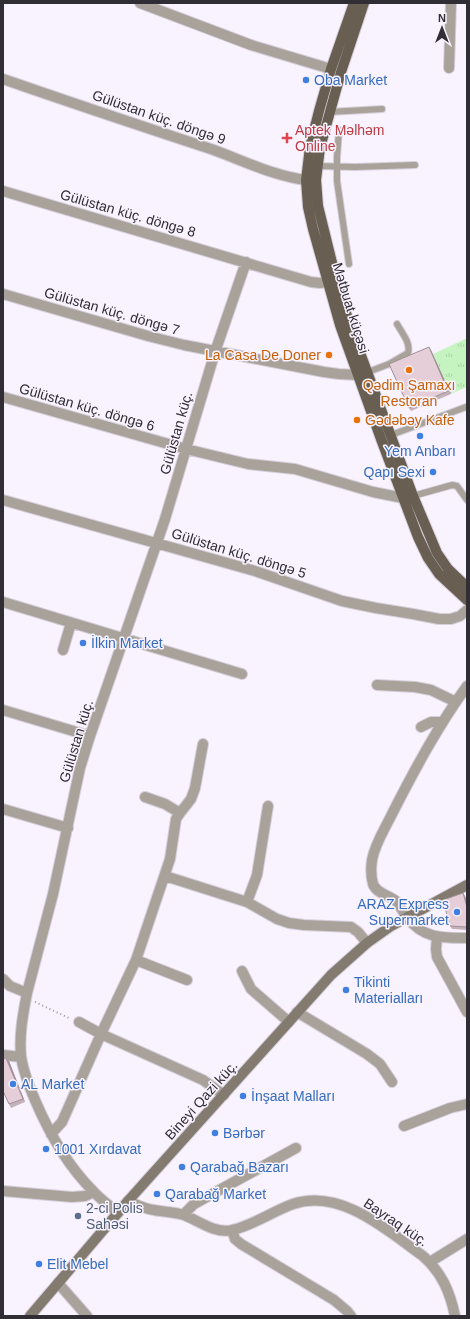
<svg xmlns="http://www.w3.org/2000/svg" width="470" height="1319" viewBox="0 0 470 1319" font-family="Helvetica,sans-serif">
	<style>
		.park { fill: url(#park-tufts) }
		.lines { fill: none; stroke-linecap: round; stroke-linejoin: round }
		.lane-casing { stroke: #d5cfda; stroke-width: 8 }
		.street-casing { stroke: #d5cfda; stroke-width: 12 }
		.secondary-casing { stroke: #d5cfda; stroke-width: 12 }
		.primary-casing { stroke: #d5cfda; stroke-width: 12 }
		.path { stroke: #9c97a1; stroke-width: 2; stroke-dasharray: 1 3; stroke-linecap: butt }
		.lane { stroke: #a8a29b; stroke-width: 6 }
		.street { stroke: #a8a29b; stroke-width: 10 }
		.secondary { stroke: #837a70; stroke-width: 10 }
		.primary { stroke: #685e51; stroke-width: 10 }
		.wall { fill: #c5b1ba }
		.shaded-wall { fill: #a09097 }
		.building { fill: #e5ced8; stroke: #a09097 }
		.shop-dot { fill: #3f7fe0; stroke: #f9f3ff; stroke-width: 1.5 }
		.health-dot { fill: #e0444e; stroke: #f9f3ff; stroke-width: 1.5 }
		.food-dot { fill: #e8710a; stroke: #f9f3ff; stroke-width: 1.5 }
		.service-dot { fill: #5c6f8a; stroke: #f9f3ff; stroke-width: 1.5 }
		.labels { text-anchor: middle; stroke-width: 3; stroke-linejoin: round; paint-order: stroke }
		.shop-label { font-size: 14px; fill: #366cbe; stroke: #f9f3ff; text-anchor: start }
		.street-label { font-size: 14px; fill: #312d34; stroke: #f9f3ff }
		.health-label { font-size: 14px; fill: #be3a42; stroke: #f9f3ff; text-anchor: start }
		.food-label { font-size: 14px; fill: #c56008; stroke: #f9f3ff; text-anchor: end }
		.service-label { font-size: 14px; fill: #4e5e75; stroke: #f9f3ff; text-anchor: start }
	</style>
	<defs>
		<pattern id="park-tufts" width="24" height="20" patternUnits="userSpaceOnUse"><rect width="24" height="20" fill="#c6f4c1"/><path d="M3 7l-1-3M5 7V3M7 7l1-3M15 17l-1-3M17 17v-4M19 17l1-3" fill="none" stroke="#abd2a6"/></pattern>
	</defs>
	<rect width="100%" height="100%" fill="#f9f3ff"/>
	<!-- park -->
	<path class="park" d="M467,338V387L451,394L433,354Z"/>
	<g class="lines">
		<defs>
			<path id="lane" d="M329,112L382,109
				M339,130L337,157V181L349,264
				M317,166L355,167L415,165
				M368,372L389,364L408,353C411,343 402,333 397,324
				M391,435L466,407
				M413,496L452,485L457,486L467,500"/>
			<path id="street" d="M140,3L251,45L331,69
				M449,68L451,3
				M3,79C72,103 141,126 211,149C242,160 273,176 306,180
				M3,191L311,282L320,283L328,282
				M3,294L148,336L184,345L324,372L339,374L357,375
				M3,397L186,449L248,464L295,469L373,492L403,498
				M3,500L255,571L342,601L376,608L413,614L439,619H451L460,616L467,610
				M3,602L242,674
				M63,650L71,623
				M377,685L415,687L431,690L456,702
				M467,686C438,726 415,769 393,812C386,827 375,843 372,860C371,867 371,877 373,884C377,895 392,895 399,904C401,909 404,913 407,917C423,939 443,938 467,938
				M3,710L90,736
				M421,727L431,722H443
				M145,797L165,804L180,813
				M3,809L68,828
				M165,876L247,902L277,919L289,923L304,925L351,927L358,932L367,943
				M247,902L257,875L268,806
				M437,937L436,949L437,957L467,1012
				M136,960L187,980
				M242,971L251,989L289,1022
				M3,979L10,986L27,993
				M297,1012L367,1054L380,1064L392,1082
				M79,1022L101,1034L203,1080L224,1095
				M3,1055L21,1057
				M404,1126L450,1108L467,1104
				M51,1134L62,1122L101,1034L136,960L170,859L176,819L180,813L191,799L195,788L203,744
				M3,1191L72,1197L85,1196L94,1192
				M128,1201C137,1205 145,1209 154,1210C164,1212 174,1212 184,1215C199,1221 215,1234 232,1230C252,1226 273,1211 293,1204C341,1188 388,1231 423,1256C442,1273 450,1292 455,1316
				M118,1213C110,1206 100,1199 93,1191C67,1165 49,1133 35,1100C29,1086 23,1071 21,1056C19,1035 23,1014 27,993L53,894L80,768L90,736L165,519L215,352L246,262
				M183,1215L194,1204L296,1148
				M232,1230L235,1239L241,1244L334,1300L347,1311L351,1316
				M430,1262L467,1239
				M58,1283L87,1316"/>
			<path id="secondary" d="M30,1316L128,1201L331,975L367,943L391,926L467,885"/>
			<path id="primary" d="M354,3L331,69L319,111L310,147L306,180L308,207L313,229L340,325L381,439L418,537L428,558L439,574L467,600
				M364,3L341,72L320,148L316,180L318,206L336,279L349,323L413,496L437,553L448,569L467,587"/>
		</defs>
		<!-- lane casing -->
		<use href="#lane" class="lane-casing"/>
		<!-- street casing -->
		<use href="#street" class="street-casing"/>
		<!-- secondary casing -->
		<use href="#secondary" class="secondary-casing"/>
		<!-- primary casing -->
		<use href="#primary" class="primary-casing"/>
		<!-- path -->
		<path class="path" d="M35,1002L71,1019"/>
		<!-- lane -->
		<use href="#lane" class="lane"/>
		<!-- street -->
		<use href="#street" class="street"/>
		<!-- secondary -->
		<use href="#secondary" class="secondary"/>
		<!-- primary -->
		<use href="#primary" class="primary"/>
	</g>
	<!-- wall -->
	<path class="wall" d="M431,350L451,394L411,411L409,408Z
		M465,896L467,903V930L452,929L450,926Z
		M6,1058L9,1061L25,1102L11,1108L9,1104Z"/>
	<!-- shaded-wall -->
	<path class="shaded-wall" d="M429,347L431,350L451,394L448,391Z
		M463,893L465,896L467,903V907Z
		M6,1058L9,1061L25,1102L23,1099Z"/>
	<!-- building -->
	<path class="building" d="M429,347L448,391L409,408L389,364Z
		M463,893L467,907V927L450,926L443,900Z
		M6,1058L23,1099L9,1104L3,1091V1059Z"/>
	<!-- markers -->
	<g class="shop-dot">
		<circle cx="306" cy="80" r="4"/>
		<circle cx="420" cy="436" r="4"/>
		<circle cx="433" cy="472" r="4"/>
		<circle cx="83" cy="643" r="4"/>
		<circle cx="457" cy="912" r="4"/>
		<circle cx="346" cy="990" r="4"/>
		<circle cx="13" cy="1084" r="4"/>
		<circle cx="243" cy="1096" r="4"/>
		<circle cx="215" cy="1133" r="4"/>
		<circle cx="46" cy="1149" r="4"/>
		<circle cx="182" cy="1167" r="4"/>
		<circle cx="157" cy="1194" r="4"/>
		<circle cx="39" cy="1264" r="4"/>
	</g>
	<path class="health-dot" d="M285 132h4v4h4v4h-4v4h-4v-4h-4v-4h4z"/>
	<g class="food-dot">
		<circle cx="329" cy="355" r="4"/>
		<circle cx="409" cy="370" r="4"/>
		<circle cx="357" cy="420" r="4"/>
	</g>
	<circle class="service-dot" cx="78" cy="1216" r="4"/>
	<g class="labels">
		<!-- shop labels -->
		<g class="shop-label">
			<text x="314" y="85">Oba Market</text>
			<text x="420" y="456" text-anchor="middle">Yem Anbarı</text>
			<text x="425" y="477" text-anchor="end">Qapı Sexi</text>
			<text x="91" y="648">İlkin Market</text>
			<text x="449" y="909" text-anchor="end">ARAZ Express<tspan x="449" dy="16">Supermarket</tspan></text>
			<text x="354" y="987">Tikinti<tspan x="354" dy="16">Materialları</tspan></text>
			<text x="21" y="1089">AL Market</text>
			<text x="251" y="1101">İnşaat Malları</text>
			<text x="223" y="1138">Bərbər</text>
			<text x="54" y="1154">1001 Xırdavat</text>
			<text x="190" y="1172">Qarabağ Bazarı</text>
			<text x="165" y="1199">Qarabağ Market</text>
			<text x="47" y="1269">Elit Mebel</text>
		</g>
		<!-- street labels -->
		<g class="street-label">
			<text transform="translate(159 117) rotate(19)" y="5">Gülüstan küç. döngə 9</text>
			<text transform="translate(128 213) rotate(16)" y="5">Gülüstan küç. döngə 8</text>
			<text transform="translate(351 308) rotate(73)" y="5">Mətbuat küçəsi</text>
			<text transform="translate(112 311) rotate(16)" y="5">Gülüstan küç. döngə 7</text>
			<text transform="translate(87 407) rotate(16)" y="5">Gülüstan küç. döngə 6</text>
			<text transform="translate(176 433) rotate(-74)" y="5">Gülüstan küç.</text>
			<text transform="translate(239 553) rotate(17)" y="5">Gülüstan küç. döngə 5</text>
			<text transform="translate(76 741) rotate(-73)" y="5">Gülüstan küç.</text>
			<text transform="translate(201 1100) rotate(-48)" y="5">Bineyi Qazi küç.</text>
			<text transform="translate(396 1222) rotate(34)" y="5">Bayraq küç.</text>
		</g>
		<!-- health labels -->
		<g class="health-label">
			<text x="295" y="135">Aptek Mәlhәm<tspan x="295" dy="16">Online</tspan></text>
		</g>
		<!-- food labels -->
		<g class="food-label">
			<text x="321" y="360">La Casa De Doner</text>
			<text x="409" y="390" text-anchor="middle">Qədim Şamaxı<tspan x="409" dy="16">Restoran</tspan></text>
			<text x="365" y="425" text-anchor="start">Gədəbəy Kafe</text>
		</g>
		<!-- service labels -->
		<g class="service-label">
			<text x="86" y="1213">2-ci Polis<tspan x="86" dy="16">Sahəsi</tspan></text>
		</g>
	</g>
	<!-- border -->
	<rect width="470" height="1319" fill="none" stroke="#312d34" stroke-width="8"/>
	<!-- north arrow -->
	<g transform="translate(442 28)" stroke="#f9f3ff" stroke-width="3" paint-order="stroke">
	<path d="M0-3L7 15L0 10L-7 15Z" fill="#312d34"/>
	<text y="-6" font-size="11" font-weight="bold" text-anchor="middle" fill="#312d34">N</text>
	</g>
</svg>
